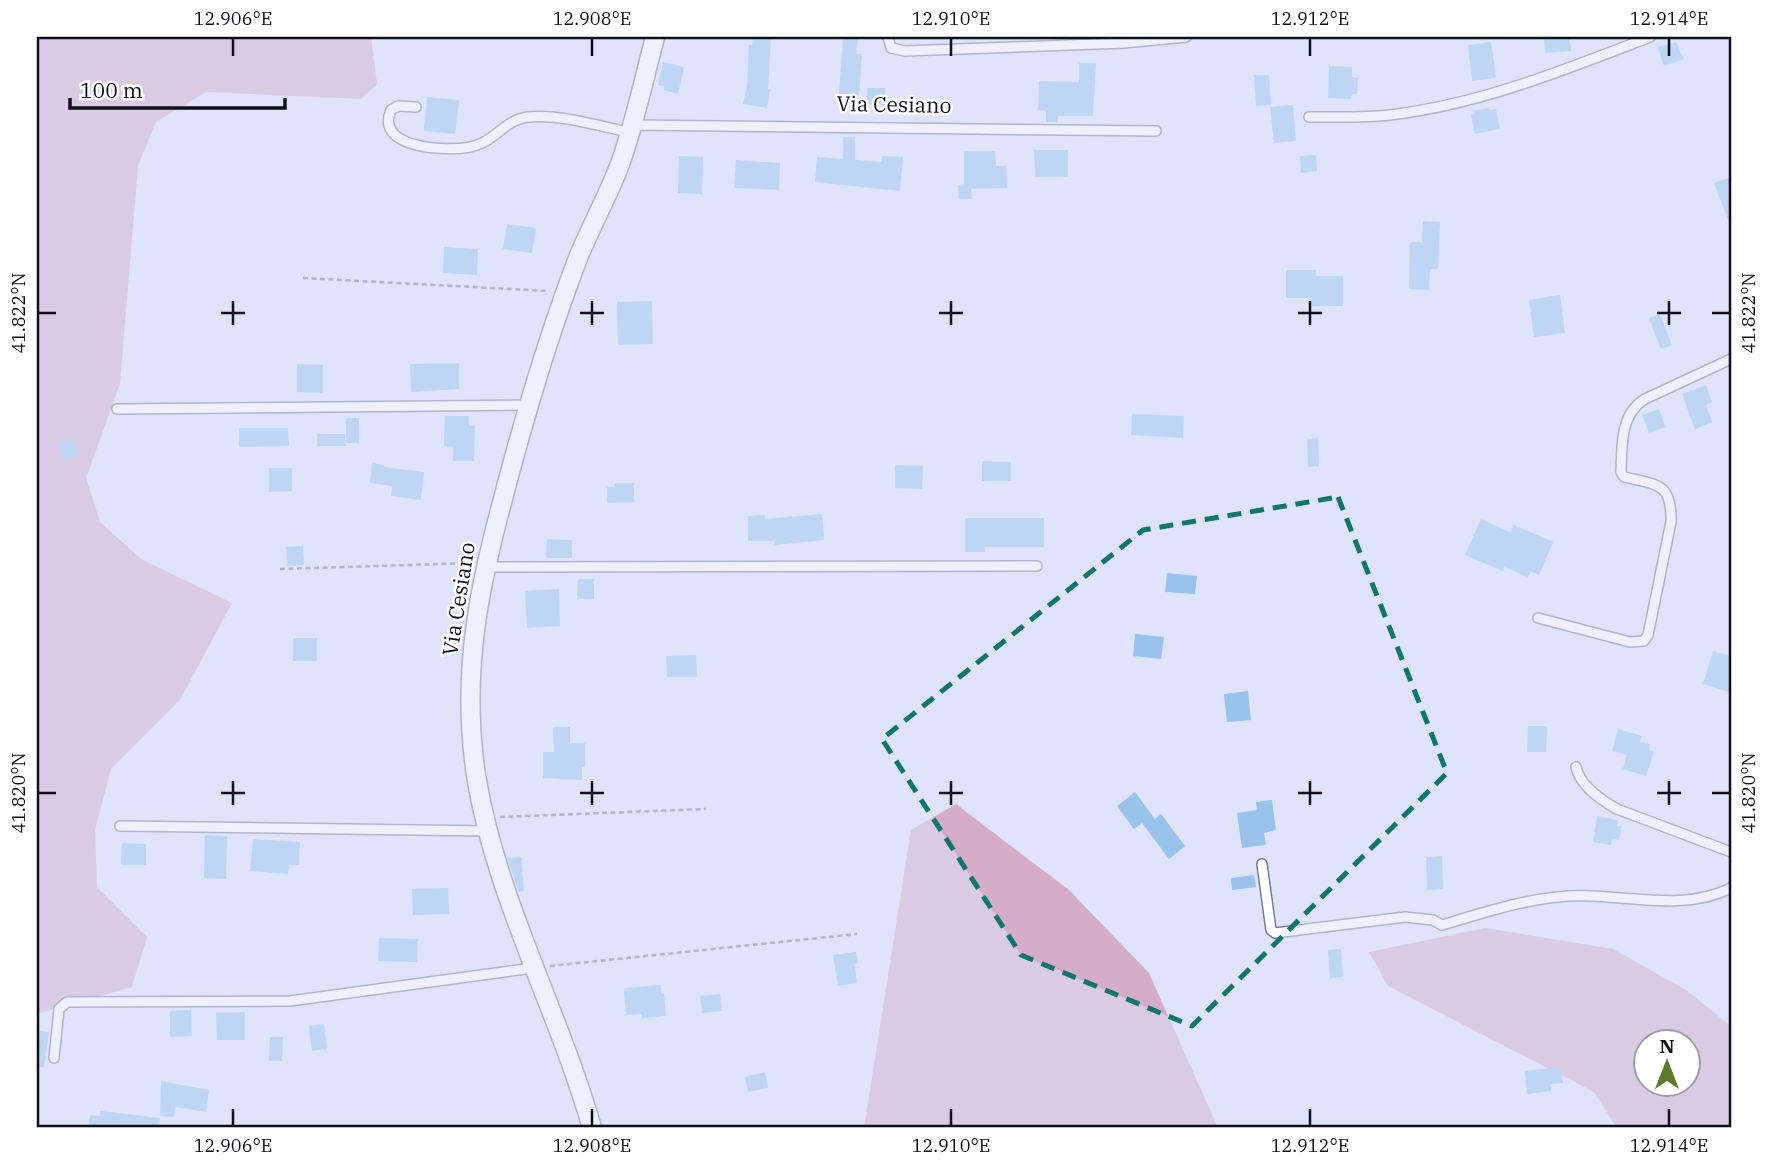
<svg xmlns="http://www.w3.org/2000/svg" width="1768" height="1165" viewBox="0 0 1768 1165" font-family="'IBM Plex Serif',serif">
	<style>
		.green { fill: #d6adc8; fill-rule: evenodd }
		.building { fill: #99c3ea }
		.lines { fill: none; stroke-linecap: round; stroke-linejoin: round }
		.lane-casing { stroke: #787c97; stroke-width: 12 }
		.street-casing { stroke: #787c97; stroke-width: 21 }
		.path { stroke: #7b7e8f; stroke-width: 2.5; stroke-dasharray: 5 3.5; stroke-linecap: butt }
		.lane { stroke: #fff; stroke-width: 9 }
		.street { stroke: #fff; stroke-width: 18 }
		.marked { fill: none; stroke: #0f766e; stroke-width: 5; stroke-dasharray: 14 9; stroke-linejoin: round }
		.ticks { fill: none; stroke: #0e0f19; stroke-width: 2.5 }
		.labels { text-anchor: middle; stroke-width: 5; stroke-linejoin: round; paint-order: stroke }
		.street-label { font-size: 21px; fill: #0e0f19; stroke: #fff }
		.neatline { fill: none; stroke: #0e0f19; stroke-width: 2.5 }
		.ticks-label { font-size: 18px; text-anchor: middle; fill: #0e0f19 }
	</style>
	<rect width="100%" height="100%" fill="#dfe3fb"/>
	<!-- green -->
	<path class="green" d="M37,37H371L377,84L361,99L206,92L156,122L138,166L120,384L86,478L100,522L141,559L232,603L180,700L111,769L95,830L97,887L147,937L132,987L37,1014Z
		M956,804L1069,890L1149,973L1218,1128H864L911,830Z
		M1485,928L1613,949L1686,990L1731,1026V1128H1617L1594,1092L1388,986L1369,952ZM1646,1042H1688V1084H1646Z"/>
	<!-- building -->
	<path class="building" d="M753,37H771L768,89H770L767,108L743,104L747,86L749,45H752Z
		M843,37H858L856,54H862L859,95L839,94Z
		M1544,37H1569L1571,51L1545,53Z
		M1491,42L1496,78L1472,81L1468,45Z
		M1676,42L1684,59L1664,66L1658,47Z
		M663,62L684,67L678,94L664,90V86L658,85Z
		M1079,63H1096L1093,116H1058V122H1046V111L1038,110L1039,81L1079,82Z
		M1329,66L1352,67V77L1358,78L1357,94H1352L1351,99L1328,98Z
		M1254,75H1269L1271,105L1256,106Z
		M867,88H885V105L867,104Z
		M427,97L459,100L455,134L424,131Z
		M1293,105L1296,141L1274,143L1270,107Z
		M1489,108V110L1496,109L1500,129L1475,134L1471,115L1475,114L1474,111Z
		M843,137H855V160L882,162V156L903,157L900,191L815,182L817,157L843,159Z
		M1034,150H1068V177H1035Z
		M964,151H995L996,166H1006L1007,188L971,189L972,199H959L958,185L964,184Z
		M1316,155L1317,171L1301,173L1300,156Z
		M679,156L703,157L702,194L678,193Z
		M736,160L780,163L779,190L734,188Z
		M1731,177V224L1730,225L1714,183Z
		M1423,221L1440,222L1438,269H1430L1429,290L1409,289L1410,242H1422Z
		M507,224L536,228L532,253L503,249Z
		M444,247L478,249L477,275L443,273Z
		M1286,270H1316V276H1343V306H1312V298H1286Z
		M1560,295L1565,333L1534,337L1529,300Z
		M652,301L653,344L618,345L617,302Z
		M1660,314L1672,345L1661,349L1649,318Z
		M459,363V389L411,392L410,364Z
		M297,364L323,365V393L297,392Z
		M1706,385L1712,402L1706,405L1712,422L1695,429L1682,394Z
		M1659,409L1665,427L1649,433L1642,415Z
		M1132,414L1184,416L1183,438L1131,435Z
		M445,416H469V426H475L474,461H453V447L444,446Z
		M346,418H359V443H346Z
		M239,428H288L289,446L239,447Z
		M317,434H345L346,446H317Z
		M71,437L80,455L65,461L57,443Z
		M1318,438L1319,466L1308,467L1307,439Z
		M982,461L1011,462V481H982Z
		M372,463L384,465V467L424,472L421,500L391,496L392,486L370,483Z
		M895,465L923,466L922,489L895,488Z
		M269,468H292V491L269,492Z
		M615,483H634V502L607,503V487H615Z
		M822,514L824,540L775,545L774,541H748V516L765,515V519Z
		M965,518H1044V547H984L985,552H965Z
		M1481,519L1510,532L1514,525L1553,542L1539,575L1531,571L1528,577L1504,567L1503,571L1465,555Z
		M547,539L572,540V558H546Z
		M303,546L304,565L287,566L286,547Z
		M1167,573L1197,576L1195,594L1165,592Z
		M578,579H594V599H577Z
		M559,589L560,626L527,628L525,591Z
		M1135,634L1164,637L1161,659L1133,656Z
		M293,638H317V661H293Z
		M1713,651L1731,656L1729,692L1703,684Z
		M696,655L697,677H667L666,656Z
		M1248,691L1251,720L1227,722L1224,694Z
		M1528,726H1547L1546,752H1527Z
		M553,727H570V743H585V767H582V780L543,778V752H554Z
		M1618,729L1642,736L1640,742L1650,744L1649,750L1654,751L1646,776L1623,769L1627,755L1612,751Z
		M1135,792L1155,819L1161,814L1185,846L1169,859L1142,823L1134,829L1117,806Z
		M1272,800L1276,830L1264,833L1266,845L1242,848L1237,813L1257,810L1256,802Z
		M1597,816L1618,820L1617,826H1622L1619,840L1612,839L1611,845L1593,842Z
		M205,835L227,836L226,879L204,878Z
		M253,839L300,842L299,865H289L288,874L250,871Z
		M122,843L146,844V865H121Z
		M1442,856L1443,889L1427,890L1426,857Z
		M521,857L524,891L519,892L507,858Z
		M1254,875L1256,887L1232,890L1231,878Z
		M448,888L449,914L413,915L412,889Z
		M379,938L418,939L417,962L378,961Z
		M1341,949L1343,977L1330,978L1328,950Z
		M856,952L858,963L854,964L857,983L838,986L833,955Z
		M661,985V994H664L666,1016L642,1018L641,1014L626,1015L624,988Z
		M720,994L722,1011L702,1013L700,996Z
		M191,1010L192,1036L170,1037V1011Z
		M245,1012V1040H217L216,1013Z
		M324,1024L327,1049L312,1051L309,1026Z
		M37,1031L49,1032L44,1067H37Z
		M270,1037H283L282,1061H269Z
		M1561,1067L1563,1083L1550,1084L1551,1091L1527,1094L1525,1071Z
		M765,1072L768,1088L748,1092L745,1077Z
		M161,1081L209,1090L206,1112L175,1107L174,1117L160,1116Z
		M100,1111L160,1118L159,1128H89L90,1115L100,1116Z"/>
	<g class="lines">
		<defs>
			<path id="lane" d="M888,37L891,48L905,51L1124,43L1186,37
				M416,107L398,106L391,110C386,121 388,131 399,138C416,149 463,153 482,143C499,135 508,119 528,117C561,114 598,126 629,132
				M1309,117C1336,117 1363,118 1390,115C1481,104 1564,70 1650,37
				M632,125L1156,131
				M117,409L528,405
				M486,567L1037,566
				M1538,618L1630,642L1644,641L1648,635L1671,522C1672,483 1658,485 1624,477L1621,472C1622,445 1620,414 1645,399L1731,359
				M1576,767C1580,786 1601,800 1617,809L1731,852
				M120,826L489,831
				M1262,864L1271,930L1275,933L1405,917L1433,920L1442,925C1479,914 1518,901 1557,897C1615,890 1676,915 1731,888
				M54,1058L59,1009L67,1002L290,1001L533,968"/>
			<path id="street" d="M592,1128C558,1009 496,899 476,775C459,662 483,572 512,465C531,395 552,326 578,258C591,226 608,196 620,164C635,122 644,79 655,37"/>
		</defs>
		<!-- lane casing -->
		<use href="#lane" class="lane-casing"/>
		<!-- street casing -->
		<use href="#street" class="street-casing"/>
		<!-- path -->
		<path class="path" d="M303,278L548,291
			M280,569L473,563
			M500,817L706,809
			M550,966L857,934"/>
		<!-- lane -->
		<use href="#lane" class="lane"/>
		<!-- street -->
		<use href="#street" class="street"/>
	</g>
	<!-- marked area -->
	<path d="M0 0H1768V1165H0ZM1338,497L1447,773L1192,1026L1021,955L882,739L1143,530Z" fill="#dfe3fb" fill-opacity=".55" fill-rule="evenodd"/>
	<path class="marked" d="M1338,497L1447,773L1192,1026L1021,955L882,739L1143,530Z"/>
	<!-- ticks -->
	<path class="ticks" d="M233,38V56M592,38V56M951,38V56M1310,38V56M1669,38V56M233,301V325M592,301V325M951,301V325M1310,301V325M1669,301V325M38,313H56M221,313H245M580,313H604M939,313H963M1298,313H1322M1657,313H1681M1712,313H1730M233,781V805M592,781V805M951,781V805M1310,781V805M1669,781V805M38,793H56M221,793H245M580,793H604M939,793H963M1298,793H1322M1657,793H1681M1712,793H1730M233,1109V1126M592,1109V1126M951,1109V1126M1310,1109V1126M1669,1109V1126"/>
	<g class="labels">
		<!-- street labels -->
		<g class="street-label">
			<text transform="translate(894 105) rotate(1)" y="7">Via Cesiano</text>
			<text transform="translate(459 599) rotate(-81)" y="7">Via Cesiano</text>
		</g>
	</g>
	<!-- border -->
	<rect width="1768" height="1165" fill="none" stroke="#ffffff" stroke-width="77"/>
	<!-- north arrow -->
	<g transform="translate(1667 1063)"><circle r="33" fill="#ffffff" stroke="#9f9fa3" stroke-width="2"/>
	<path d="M0-5L12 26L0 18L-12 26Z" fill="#5f782b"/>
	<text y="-10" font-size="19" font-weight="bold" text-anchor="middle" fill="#0e0f19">N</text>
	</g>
	<!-- scale -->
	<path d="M70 98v10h215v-10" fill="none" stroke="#0e0f19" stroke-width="3.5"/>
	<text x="80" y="98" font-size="21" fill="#0e0f19" stroke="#ffffff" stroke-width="5" paint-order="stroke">100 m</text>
	<rect x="38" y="38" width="1692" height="1088" class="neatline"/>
	<g class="ticks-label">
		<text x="233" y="25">12.906°E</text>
		<text x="592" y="25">12.908°E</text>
		<text x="951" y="25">12.910°E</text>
		<text x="1310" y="25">12.912°E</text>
		<text x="1669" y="25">12.914°E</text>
		<text transform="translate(19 313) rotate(-90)" y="6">41.822°N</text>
		<text transform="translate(1749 313) rotate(-90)" y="6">41.822°N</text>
		<text transform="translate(19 793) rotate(-90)" y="6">41.820°N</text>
		<text transform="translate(1749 793) rotate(-90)" y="6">41.820°N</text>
		<text x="233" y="1152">12.906°E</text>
		<text x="592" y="1152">12.908°E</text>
		<text x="951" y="1152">12.910°E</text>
		<text x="1310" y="1152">12.912°E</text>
		<text x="1669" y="1152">12.914°E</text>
	</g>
</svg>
